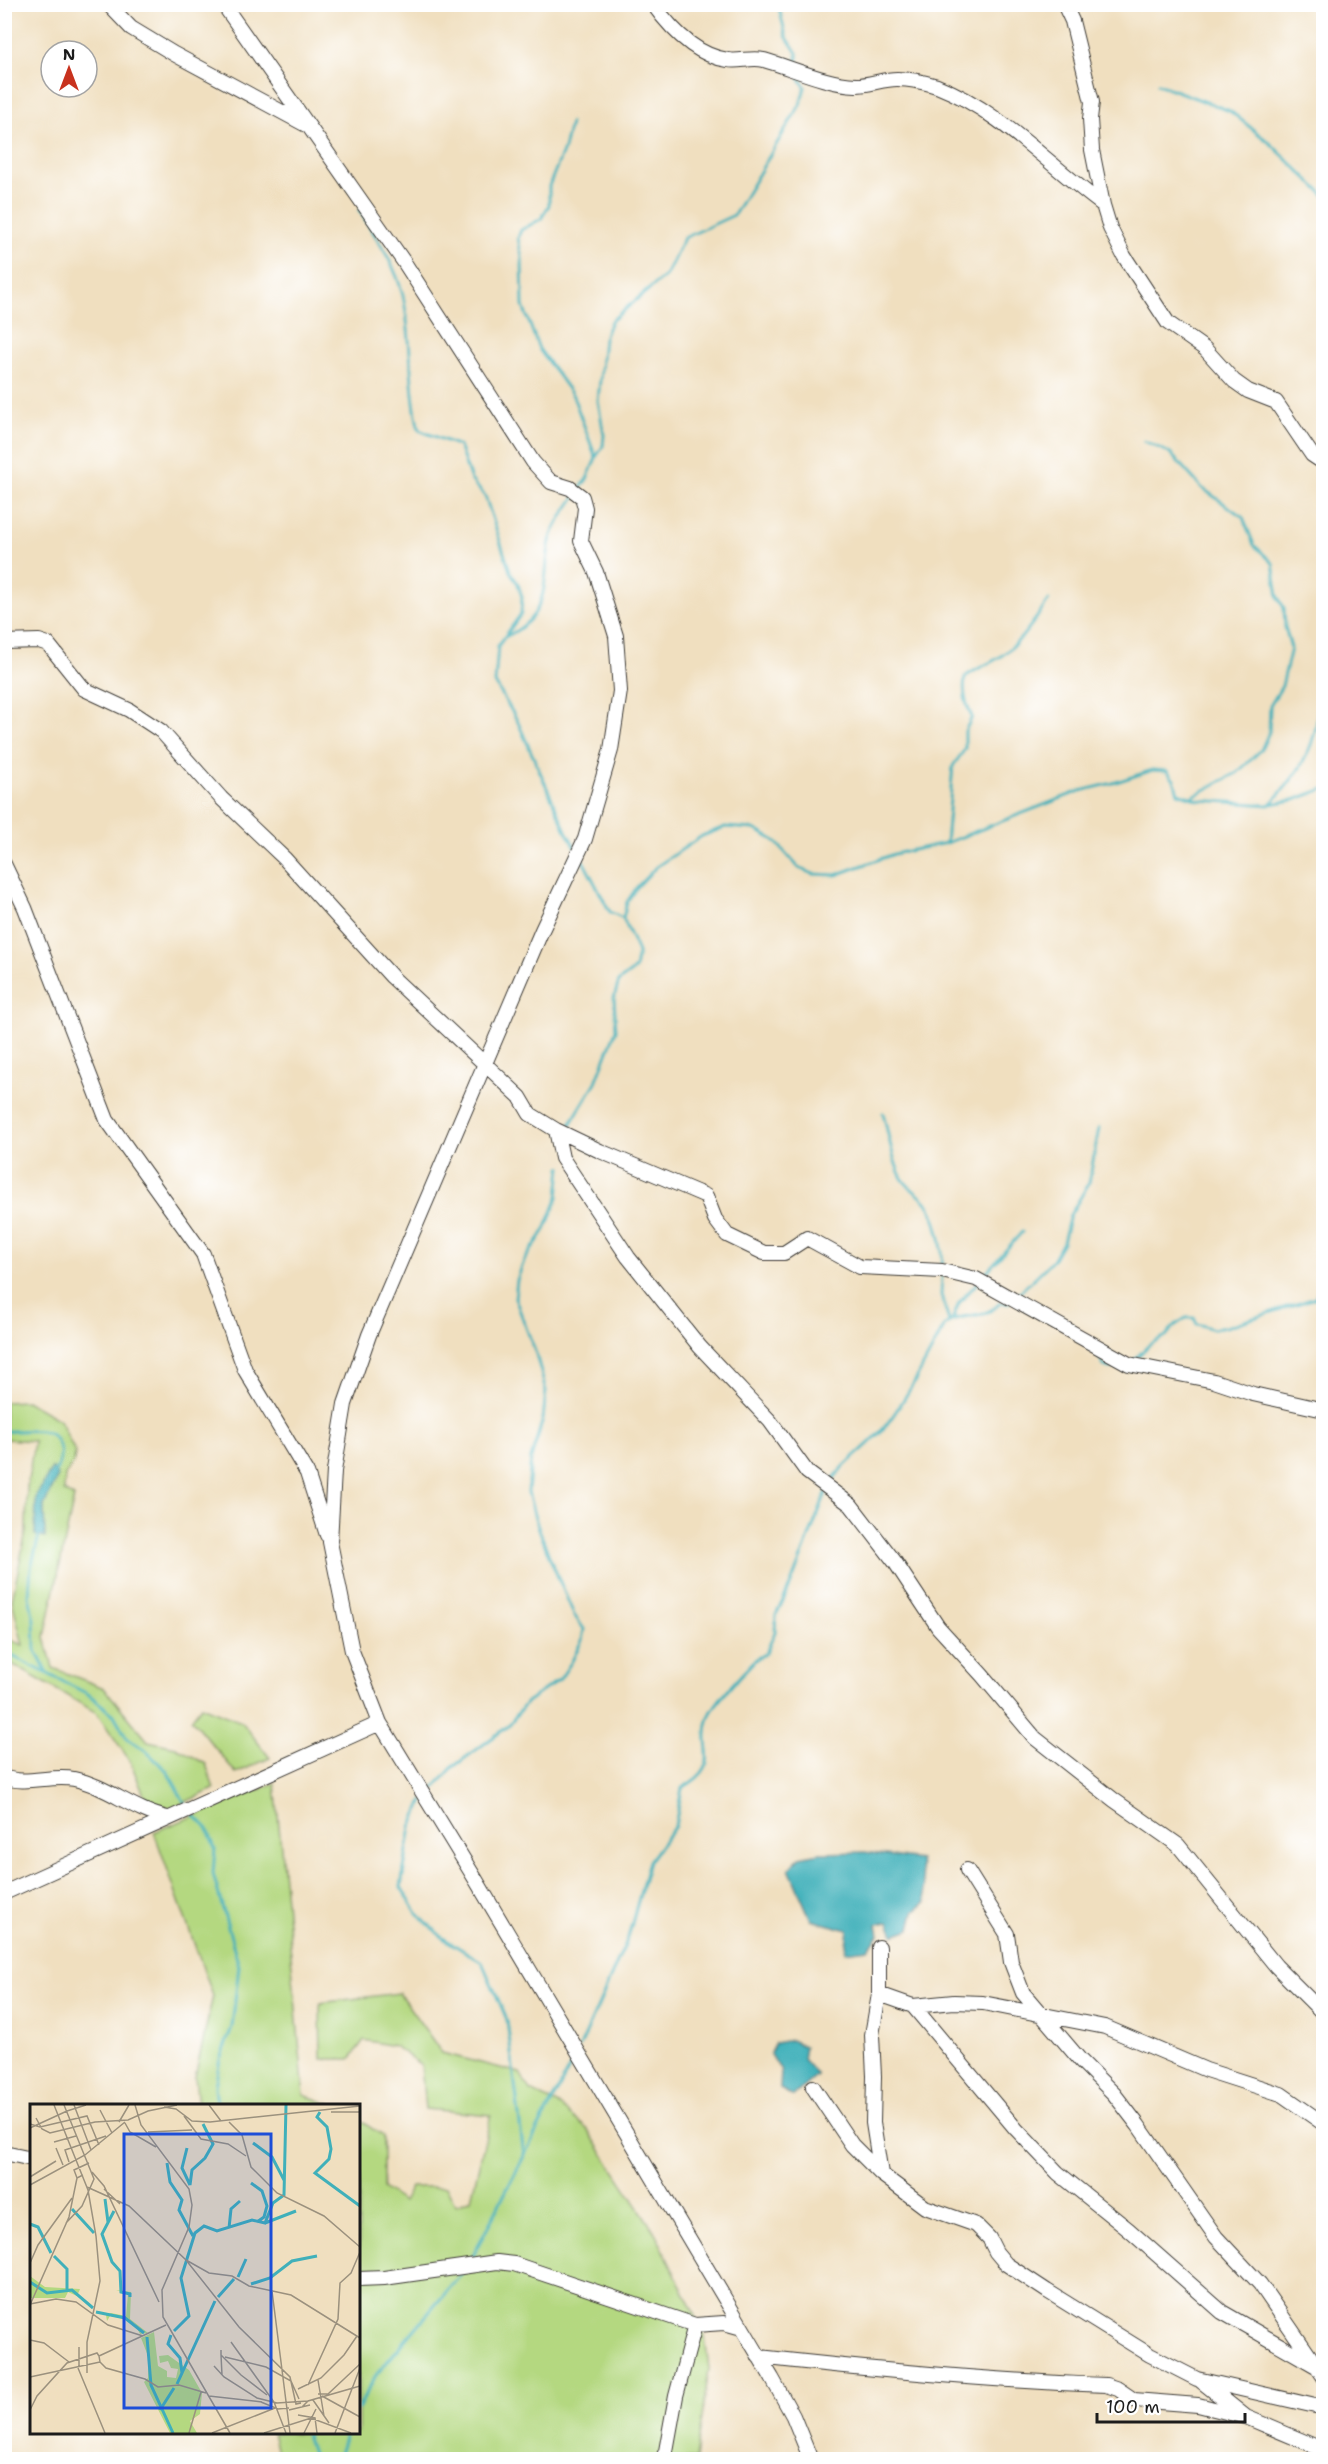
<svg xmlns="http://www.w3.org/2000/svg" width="1328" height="2464" viewBox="0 0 1328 2464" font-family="'Shantell Sans',sans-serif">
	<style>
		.green { fill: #b4d880; stroke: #687a4e; stroke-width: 1.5 }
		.water { fill: #40b0ba; stroke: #2e666b; stroke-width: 1.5 }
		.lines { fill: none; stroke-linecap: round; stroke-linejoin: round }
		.stream { stroke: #40b0ba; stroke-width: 3 }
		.minor-casing { stroke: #3c3934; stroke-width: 16 }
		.minor { stroke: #fff; stroke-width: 14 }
		.inset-river { fill: none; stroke: #40b0ba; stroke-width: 3 }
		.inset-road { fill: none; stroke: #9b917e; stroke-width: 1.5 }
		.view { fill: #1d4ed8; fill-opacity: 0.15; stroke: #1d4ed8; stroke-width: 3 }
		.inset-edge { fill: none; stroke: #1c1c1c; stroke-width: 3 }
	</style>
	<rect width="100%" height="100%" fill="#fff"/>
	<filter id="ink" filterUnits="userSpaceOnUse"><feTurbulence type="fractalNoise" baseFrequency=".0167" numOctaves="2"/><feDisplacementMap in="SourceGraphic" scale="12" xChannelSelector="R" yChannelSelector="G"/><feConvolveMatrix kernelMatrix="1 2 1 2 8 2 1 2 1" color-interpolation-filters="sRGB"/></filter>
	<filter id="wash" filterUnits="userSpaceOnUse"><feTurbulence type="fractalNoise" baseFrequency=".008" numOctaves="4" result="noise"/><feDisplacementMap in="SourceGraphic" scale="24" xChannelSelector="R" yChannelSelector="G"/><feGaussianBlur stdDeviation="1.35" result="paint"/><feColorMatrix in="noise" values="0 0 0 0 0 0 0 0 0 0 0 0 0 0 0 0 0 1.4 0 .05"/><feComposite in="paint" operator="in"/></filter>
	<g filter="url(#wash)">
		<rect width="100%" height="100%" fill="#f0dfbf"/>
		<!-- green -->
		<path class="green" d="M26,1401L60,1420L75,1452L74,1461L65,1476L64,1491L74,1497L45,1637L53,1668L104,1688L148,1741L176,1747L206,1764L214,1789L168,1810L148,1805L130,1761L97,1713L5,1660V1638L23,1645L12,1600L26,1532L27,1487L34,1441L5,1439L4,1402Z
			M201,1706L242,1722L270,1758L236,1773L191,1719Z
			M275,1783L304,2095L332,2105H198L195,2077L213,1996L154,1832Z
			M399,1993L442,2053L520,2073L530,2091L557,2104L587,2129L656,2234L705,2336L709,2369L696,2459H279L272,2433L358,2432L359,2120L383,2136V2188L403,2202L411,2187H446L456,2205L471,2199L491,2115L425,2109L421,2065L394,2046L364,2040L350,2059H321L320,2003Z"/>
		<!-- water -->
		<path class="water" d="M52,1468L58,1476L44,1506L45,1538L35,1535L36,1496Z
			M865,1852L920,1860L926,1902L914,1912L910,1929L894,1935L889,1922L877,1924L879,1935L868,1949L845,1952L848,1930L811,1920L789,1869L799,1857L820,1853Z
			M791,2040L805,2047L803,2059L817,2075L793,2096L780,2089L781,2071L770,2053L775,2043Z"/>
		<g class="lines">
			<!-- stream -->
			<path class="stream" d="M778,4L786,36L797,53V68
				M1158,84L1230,111L1271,144L1324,195
				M570,123L564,149L549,186V205L541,219L521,230L518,238L522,258L523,306L539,349L573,396L596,458L587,479L578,491
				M359,210C376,237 396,265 403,296C413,340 408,385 419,430L459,446L471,480L485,496L510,571L518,584L522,597L521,614L498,646L495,683L517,720L567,833L576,848
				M1144,441L1170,453L1202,488L1243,517L1254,545L1273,563L1278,597L1284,608L1285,627L1291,648L1282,686L1270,706L1269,732L1261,750L1237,773L1191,797
				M596,457L603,446L604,435L598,401L604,338L611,321L666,275L684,238L734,215L800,105L805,87L799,77
				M505,637C549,617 543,586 549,546C552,528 565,512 575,497
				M1271,804L1294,800L1324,789
				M946,843L953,766L965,749V731L972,717C965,703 963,692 965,677C975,669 987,665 998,658C1020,644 1034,621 1049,600
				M581,857L610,912L623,918
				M883,1113C888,1132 891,1154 899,1172C904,1186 918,1192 927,1203C937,1217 944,1250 942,1266
				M566,1131L596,1082L616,1030L614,998L619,981L635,969L638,952L623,918L627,902L637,887L656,867L702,836L725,827L754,829L774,840L799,868L813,874L836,875L894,854L946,843L1080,791L1113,783L1153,770L1167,771L1174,780L1178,793L1199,800L1269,805C1293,781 1312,756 1317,721C1319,703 1317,683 1324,665
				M942,1276L941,1295L949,1321
				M981,1278L1022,1232
				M1016,1296L1053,1260L1063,1242L1070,1215L1089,1183L1099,1128
				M1315,1298L1324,1301
				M953,1318L959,1303L977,1283
				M1098,1353L1104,1366L1110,1368L1122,1366
				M1133,1361L1150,1344L1166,1336L1174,1326L1186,1318H1194L1197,1324L1214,1329L1226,1327L1315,1298L1324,1277
				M4,1431C24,1433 51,1423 59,1445C62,1454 60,1464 55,1472
				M830,1484C845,1460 870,1447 887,1424C910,1393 927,1359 945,1325C962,1311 984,1321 1000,1303H1009
				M39,1536L31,1568L29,1596L34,1620L35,1649L46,1671
				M4,1652L88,1694L114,1715L127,1738L145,1750L167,1771L186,1805
				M429,1794L453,1767L507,1727L527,1702L560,1679L572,1661L582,1640L584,1629L574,1615L549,1556L534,1515L528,1492L531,1458L543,1419L546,1391L536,1354L515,1298L517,1280L524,1261L545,1230L558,1197L561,1167
				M423,1801L411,1827L401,1887L417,1913L443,1938L482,1962L507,2020L524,2156L471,2260
				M192,1813L208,1829L215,1849L213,1874L239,1966L232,2027L220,2059L215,2086L217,2106
				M580,2047L628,1938L649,1861L675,1826L682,1788C726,1763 697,1752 709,1717C716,1700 743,1673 756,1659L766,1653L775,1632L776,1615L791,1584L826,1493
				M524,2156L576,2055
				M358,2409L376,2375L464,2271
				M305,2432L314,2460
				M337,2460L346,2432"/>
		</g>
	</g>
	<g filter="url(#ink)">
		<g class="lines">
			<defs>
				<path id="minor" d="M108,4L131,28L174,54L308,126
					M223,4L404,262L533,462L551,482L570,488L582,497L585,508L581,541L596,572L616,636L620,691L611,750L585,839L542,930L369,1335L345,1404L334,1471L330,1542L352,1651L380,1723L476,1880L772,2378L793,2416L811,2460
					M653,4C671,29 696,56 728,60C739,62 752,57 764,60C792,68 827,84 856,85C870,85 883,79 897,79C910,79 924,82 937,86C1001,111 1048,165 1103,205
					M1064,4L1072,21L1092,102L1090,119L1092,150L1103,205L1110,228L1124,256L1168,323L1205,349L1234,381L1248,391L1276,402L1312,455L1324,463
					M4,642L39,641L48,644L84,689L129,710L161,731L221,798L284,858L392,977L520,1097L530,1114L556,1130L562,1158L628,1257L700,1347L770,1421L807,1472L851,1505L895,1562L938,1627L982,1675L1035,1738L1114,1800L1178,1845L1276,1966L1324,2014
					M4,864L25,908L107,1120L203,1254L245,1370L307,1473L327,1535
					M554,1129L600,1151L706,1196L715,1219L727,1235L764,1253H784L807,1238L860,1267L942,1271L976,1279L1129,1364L1214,1381L1253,1394L1324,1410
					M4,1777C25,1786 52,1774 74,1779C107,1786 134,1811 168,1818
					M967,1870L1007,1934L1011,1962L1023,1993L1081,2061L1114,2094L1138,2125L1216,2237L1260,2284L1324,2377
					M4,1893L380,1723
					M879,1947V1994L913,2006L1016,2129L1058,2173L1129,2230L1222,2312L1316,2366
					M879,1994L872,2035L874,2076L873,2123L881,2174
					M913,2006L954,2002L983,2003L1105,2027L1206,2070L1281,2094L1324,2124
					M813,2087L852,2145L881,2174L925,2207L976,2225L989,2238L996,2252L1006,2264L1047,2291L1150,2355L1197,2379L1324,2408
					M4,2153L32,2159
					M358,2279L384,2278L497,2262L514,2264L695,2325L724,2323L742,2328
					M759,2357C875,2370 990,2381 1106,2385L1118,2389L1134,2400L1198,2405L1246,2417
					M1201,2381L1246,2417L1324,2450
					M662,2460L666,2451L676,2396L695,2325"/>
			</defs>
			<!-- minor casing -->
			<use href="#minor" class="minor-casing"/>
			<!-- minor -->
			<use href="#minor" class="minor"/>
		</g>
	</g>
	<!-- overview -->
	<g transform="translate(30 2104)">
		<rect width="330" height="330" fill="#f0dfbf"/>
		<path d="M0,172L15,183L50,185L47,192L38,188L35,194H0ZM86,186L101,188L100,215L118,229L110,230L105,220L92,213L80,212L77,217L76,211L81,209L96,212L98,190ZM124,228L128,262L137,267V273L146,274L148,265L141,264L138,257L130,259L129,252L138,251L159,266L172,289L170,310L160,317L167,329H140L114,278L118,274V252L111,234Z" fill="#b4d880"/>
		<path class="inset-river" d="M290,8L287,13L297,23L301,45L299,55L285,69L330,102M223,39L242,53L254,76M157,44L152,64L160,81M137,59L140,78L152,96L149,106L163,132M221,79L232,87L237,102L234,113L227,118M160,81L162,66L175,54L183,40L173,20M75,95L78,118M42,105L64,129M84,107L72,130L82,158L90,167L91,188L100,190V193M235,119L266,107M0,120L8,123L21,149M199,124L201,105L210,97M24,152L37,165V187M208,173L216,155M0,178L17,189L42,186L63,204M221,180L240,174L262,157L287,152M188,193L204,175M66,208L95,214L114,229M144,227L159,212L151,174L165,129L174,122L187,127L222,116L235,119L243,99L254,91L256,1M141,231L138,240L150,254L152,269L147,280M117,233L121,281L143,329M152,269L185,197M130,306L144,284"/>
		<path class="inset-road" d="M24,1L58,86L66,132L70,177L57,238V269M34,1L64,75L52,102L36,119M44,1L61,46M105,1L111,21L159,85L162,101L159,123L132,186L133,213L200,329M179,1L191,17M134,3L146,5L162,17L180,18L330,2M70,6L82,29M37,7L56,1M301,8H330M154,12L171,35L198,40L216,52M6,14L12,25L20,29L65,18L98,16L118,7L147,1M89,18L99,1M199,18L212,31L221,63L247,89L294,112L330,143M95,19L100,28L126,43M0,20L10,23L57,12L69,41M0,24L37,7M118,28L162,26M24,38L46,32M26,44L33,61M39,58L35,46L76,32M62,68L74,82L129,198M53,71L47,74L44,66L59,59M0,73L26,57M0,81L55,51L95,18M57,83L99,102L156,156L209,223L260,273L266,300L271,299M74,85L90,100M156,156L179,169L202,172L219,182L261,191L330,234M0,159L8,141L42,94M242,187L260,329M0,200L26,195L46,198L78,221L113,232M0,201L39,113L47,74M0,236L14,239L39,258M201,238L244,298L256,329M49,243V263M191,246V251L211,271L237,291M191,251L192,271M195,253L236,263L261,277L269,295M70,258L76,264L115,275L128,283L149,281L176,289M70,258L69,252L136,221M184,262L194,273L227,294L247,299L278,297M48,264L75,329M0,273L70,258M288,276L294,312M278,281L308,215L310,179L321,169L330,148M268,285L291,274L314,251L327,232M288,290H298L330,260M179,292L232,298M292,292L330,313M283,296L299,319M231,298L248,305L259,304M272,303L278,297L330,282M0,306L7,292L37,259L67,249L69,252M259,306L280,301M268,311L285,314L287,329M159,329L171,288M182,329L245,304M234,329L281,314L321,329M274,329L286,305M305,329L330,264"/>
		<path class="view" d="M94,30H241V304H94Z"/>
		<rect width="330" height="330" class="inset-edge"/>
	</g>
	<!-- margin -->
	<rect width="1328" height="2464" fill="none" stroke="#fff" stroke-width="24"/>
	<!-- north arrow -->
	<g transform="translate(69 69)"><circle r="28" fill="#ffffff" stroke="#a4a4a4" stroke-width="1.5"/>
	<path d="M0-4.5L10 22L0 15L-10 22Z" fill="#c8321e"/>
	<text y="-9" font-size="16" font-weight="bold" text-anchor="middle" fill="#1c1c1c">N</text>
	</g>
	<!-- scale -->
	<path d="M1097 2413v9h148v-9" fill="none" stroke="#1c1c1c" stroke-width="3"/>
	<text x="1106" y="2413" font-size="18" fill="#1c1c1c" stroke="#ffffff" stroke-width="4.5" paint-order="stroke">100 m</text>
</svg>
